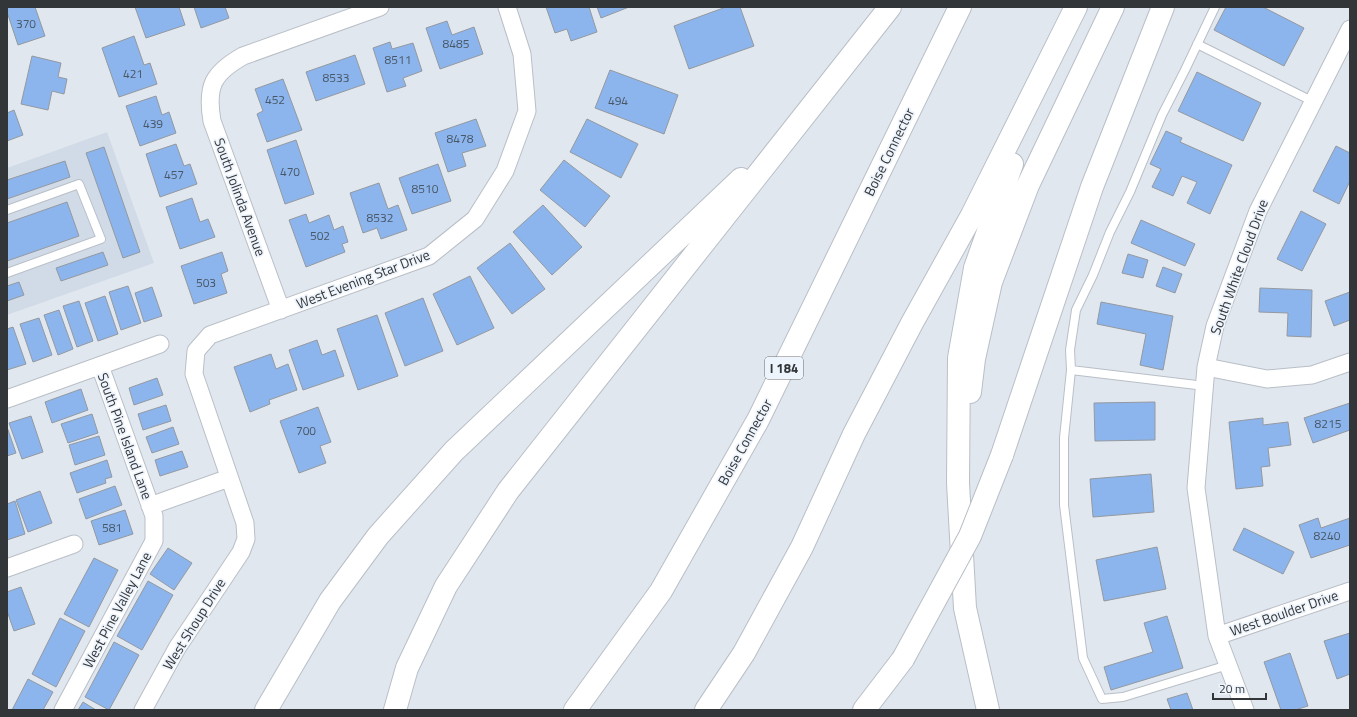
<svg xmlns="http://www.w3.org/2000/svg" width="1357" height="717" viewBox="0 0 1357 717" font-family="'Titillium Web',sans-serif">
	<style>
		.built { fill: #d1dbe8 }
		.building { fill: #8bb5ec; stroke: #9499a1 }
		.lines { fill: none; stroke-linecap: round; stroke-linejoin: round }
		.lane-casing { stroke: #b9bfc7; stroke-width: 10 }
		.street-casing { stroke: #b9bfc7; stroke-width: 19 }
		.highway-casing { stroke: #b9bfc7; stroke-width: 24 }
		.lane { stroke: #fff; stroke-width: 8 }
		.street { stroke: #fff; stroke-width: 17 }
		.highway { stroke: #fff; stroke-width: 22 }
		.highway-bridge-casing { stroke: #b9bfc7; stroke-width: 24; stroke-linecap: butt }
		.highway-bridge { stroke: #fff; stroke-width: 22 }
		.labels { text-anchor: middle; stroke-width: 3.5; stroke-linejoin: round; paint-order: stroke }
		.number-label { font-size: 12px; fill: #495666 }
		.shield { fill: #eef4fc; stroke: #6b6f74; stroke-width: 1 }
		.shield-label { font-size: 13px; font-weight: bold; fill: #333639 }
		.street-label { font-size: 14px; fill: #333639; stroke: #eef4fc }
	</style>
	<rect width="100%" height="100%" fill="#e1e7ef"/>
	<!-- built -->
	<path class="built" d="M107,132L154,263L7,315V168Z"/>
	<!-- building -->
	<path class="building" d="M7,7H35L45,36L18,45L7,12Z
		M135,7H179L185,25L146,38Z
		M194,7H225L229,18L201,28Z
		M546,7H589L597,32L571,41L567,29L555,33Z
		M597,7H629L601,18Z
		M726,7H740L754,46L689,69L674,26Z
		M1226,7H1263L1304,28L1284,66L1214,30Z
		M447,21L452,35L474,27L483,54L440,69L426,28Z
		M134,36L144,65L150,63L157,84L119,97L102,48Z
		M390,42L392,49L413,43L422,71L403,78L406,86L387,92L373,48Z
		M355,55L365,84L316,101L306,72Z
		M32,56L61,63L58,77L67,79L64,94L52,91L48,110L21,104Z
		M610,70L678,95L664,134L595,108Z
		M1197,72L1261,103L1243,141L1178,111Z
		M283,79L302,130L267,142L257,114L263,111L255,89Z
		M156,96L162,115L169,112L176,133L140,146L126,106Z
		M14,110L23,135L7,141V113Z
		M476,119L486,146L462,153L466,166L448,172L435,133Z
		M587,119L638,144L621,178L570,152Z
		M1166,131L1182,138L1180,142L1232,165L1210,214L1187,203L1197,182L1182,176L1173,196L1152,187L1161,169L1150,164Z
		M296,140L314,194L285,204L267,150Z
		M176,144L184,166L190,164L197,184L160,197L146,154Z
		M1336,146L1350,153V181L1339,204L1313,191Z
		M104,147L140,252L123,258L86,153Z
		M564,160L610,196L585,227L540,190Z
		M65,161L70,177L7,199V180Z
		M438,164L451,201L412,214L399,178Z
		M379,183L388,209L398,205L407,230L381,239L377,228L363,233L350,193Z
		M192,198L200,222L208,219L215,237L180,249L166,207Z
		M67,202L79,236L7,261V223Z
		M543,205L582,247L552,275L513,232Z
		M1301,211L1326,224L1302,271L1277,259Z
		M306,214L309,223L329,215L334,230L343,226L348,242L342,244L345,252L306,267L289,220Z
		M1141,220L1195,244L1185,266L1131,243Z
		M510,243L545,289L512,314L477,268Z
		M103,252L108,265L61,281L56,268Z
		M222,252L228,271L221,274L227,293L194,304L181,266Z
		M1128,254L1148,260L1143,278L1122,273Z
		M1163,267L1182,274L1175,293L1156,286Z
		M470,276L494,328L457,345L433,294Z
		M19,282L24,295L7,301V286Z
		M128,286L141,323L121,330L109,292Z
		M152,287L162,316L144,322L135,293Z
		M1260,288L1312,290L1311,337L1287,336L1288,313L1259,312Z
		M1350,292V320L1334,326L1325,301Z
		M105,296L118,334L98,341L85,303Z
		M423,298L443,351L405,366L385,313Z
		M79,301L93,341L77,347L63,306Z
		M1101,302L1173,316L1163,370L1140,365L1146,334L1097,324Z
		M59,310L73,349L58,355L44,315Z
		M377,315L398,376L358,390L337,329Z
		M39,318L52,355L33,362L20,324Z
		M13,327L26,364L7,370V329Z
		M317,340L322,355L335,350L344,376L303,390L289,350Z
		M271,354L276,369L288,364L297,390L269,400L270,404L250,412L234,367Z
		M157,378L163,395L134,405L129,388Z
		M81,389L88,410L52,423L45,402Z
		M1155,402V440L1095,441L1094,403Z
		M1350,403V430L1313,443L1304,418Z
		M166,405L171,421L143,430L138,414Z
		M318,407L331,442L320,446L326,463L299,473L280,421Z
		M92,414L98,433L68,443L61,424Z
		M31,416L43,452L22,459L9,423Z
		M1263,418V425L1288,422L1291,445L1268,448L1270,466L1261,467L1263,486L1236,489L1229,422Z
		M7,427L16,453L7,456Z
		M173,427L179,444L152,453L146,437Z
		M99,436L105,455L75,465L69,445Z
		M182,451L188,467L160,476L155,460Z
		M107,460L112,477L105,479L106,483L77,493L70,473Z
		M1151,474L1154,512L1093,517L1090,479Z
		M115,486L122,505L86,519L79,499Z
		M40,491L52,523L28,532L16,500Z
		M15,501L25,534L7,540V504Z
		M125,510L133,534L99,545L91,521Z
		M1318,518L1321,528L1350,518V545L1311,558L1299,525Z
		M1244,528L1294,552L1283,574L1233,550Z
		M1157,547L1166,589L1104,601L1096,560Z
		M168,548L192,563L174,590L150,574Z
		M94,558L118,570L89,627L64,614Z
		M148,581L173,595L142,650L117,636Z
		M21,587L35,624L14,631L7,611V592Z
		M1167,616L1183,668L1111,690L1104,667L1153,652L1144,623Z
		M60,618L85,631L56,687L32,674Z
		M1350,633V674L1337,679L1324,641Z
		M114,642L139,655L109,710L85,697Z
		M1290,653L1308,706L1295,710H1281L1264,662Z
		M28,679L53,692L43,710H12Z
		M1187,693L1193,710H1171L1167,699Z
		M83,702L96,710H78Z"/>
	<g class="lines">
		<defs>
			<path id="lane" d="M1215,7L1185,70L1162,115L1130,192L1110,232L1093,275L1076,310L1070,350L1071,370L1064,438V505L1083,658L1102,699L1123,697L1228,665
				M1197,44L1312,101
				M7,210L79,184L101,239L7,273
				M1071,370L1205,386"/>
			<path id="street" d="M281,310L212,121C206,86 213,73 243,56L380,7
				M1206,367L1267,379L1312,375L1350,362
				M7,399L160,344
				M150,506L229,478
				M7,568L74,544
				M1217,636L1350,591
				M63,710L154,541V516L100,366
				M143,710L177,648L241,552L246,539L245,523L194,374L196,351L210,335L429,256L475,219L505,171L527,111L522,54L507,7
				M1245,710L1217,636L1196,488L1206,367L1215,326L1258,211L1350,29"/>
			<path id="highway" d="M970,392L974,359L991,282L1028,185L1113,7
				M1002,455L1092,187L1163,7
				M266,710L330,601L378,536L454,451L741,179
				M395,710L407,668L446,586L508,491L890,7
				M575,710L661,591L758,420L960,7
				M706,710L744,653L802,547L854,434L912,323L972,215L1076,7
				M864,710L903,659
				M988,710L965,608L958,483L959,358L975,268L1012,164"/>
		</defs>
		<!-- lane casing -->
		<use href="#lane" class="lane-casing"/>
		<!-- street casing -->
		<use href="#street" class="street-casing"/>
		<!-- highway casing -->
		<use href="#highway" class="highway-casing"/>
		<!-- lane -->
		<use href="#lane" class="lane"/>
		<!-- street -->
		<use href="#street" class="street"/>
		<!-- highway -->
		<use href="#highway" class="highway"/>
		<defs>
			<path id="highway-bridge" d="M903,659L970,536L1002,455"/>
		</defs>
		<!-- highway-bridge casing -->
		<use href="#highway-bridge" class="highway-bridge-casing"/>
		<!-- highway-bridge -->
		<use href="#highway-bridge" class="highway-bridge"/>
	</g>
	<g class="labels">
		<!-- number labels -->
		<g class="number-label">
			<text x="26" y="28">370</text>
			<text x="456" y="48">8485</text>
			<text x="398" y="64">8511</text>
			<text x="133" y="78">421</text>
			<text x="336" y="82">8533</text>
			<text x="275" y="104">452</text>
			<text x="618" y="105">494</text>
			<text x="153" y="128">439</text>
			<text x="460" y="143">8478</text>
			<text x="290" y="176">470</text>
			<text x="174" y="179">457</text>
			<text x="425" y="193">8510</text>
			<text x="380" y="222">8532</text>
			<text x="320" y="240">502</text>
			<text x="206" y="287">503</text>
			<text x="1328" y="428">8215</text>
			<text x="306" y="435">700</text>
			<text x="112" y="532">581</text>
			<text x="1327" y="540">8240</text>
		</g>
		<!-- shield labels -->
		<rect class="shield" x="765" y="357" width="38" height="22" rx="3"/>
		<g class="shield-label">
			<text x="784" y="373">I 184</text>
		</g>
		<!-- street labels -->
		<g class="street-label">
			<text transform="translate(889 152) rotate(-64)" y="5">Boise Connector</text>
			<text transform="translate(240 197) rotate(70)" y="5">South Jolinda Avenue</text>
			<text transform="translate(1239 267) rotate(-70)" y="5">South White Cloud Drive</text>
			<text transform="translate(363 279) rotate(-21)" y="5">West Evening Star Drive</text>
			<text transform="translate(125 436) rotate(70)" y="5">South Pine Island Lane</text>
			<text transform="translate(745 442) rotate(-61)" y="5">Boise Connector</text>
			<text transform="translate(117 610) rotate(-62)" y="5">West Pine Valley Lane</text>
			<text transform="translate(1284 613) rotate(-19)" y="5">West Boulder Drive</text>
			<text transform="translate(194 624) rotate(-58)" y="5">West Shoup Drive</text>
		</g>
	</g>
	<!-- border -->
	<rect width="1357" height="717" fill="none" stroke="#333639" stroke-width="16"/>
	<!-- scale -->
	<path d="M1213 693v6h53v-6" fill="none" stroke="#333639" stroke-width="2"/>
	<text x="1219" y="693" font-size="12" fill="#333639" stroke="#eef4fc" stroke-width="3" paint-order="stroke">20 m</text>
</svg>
